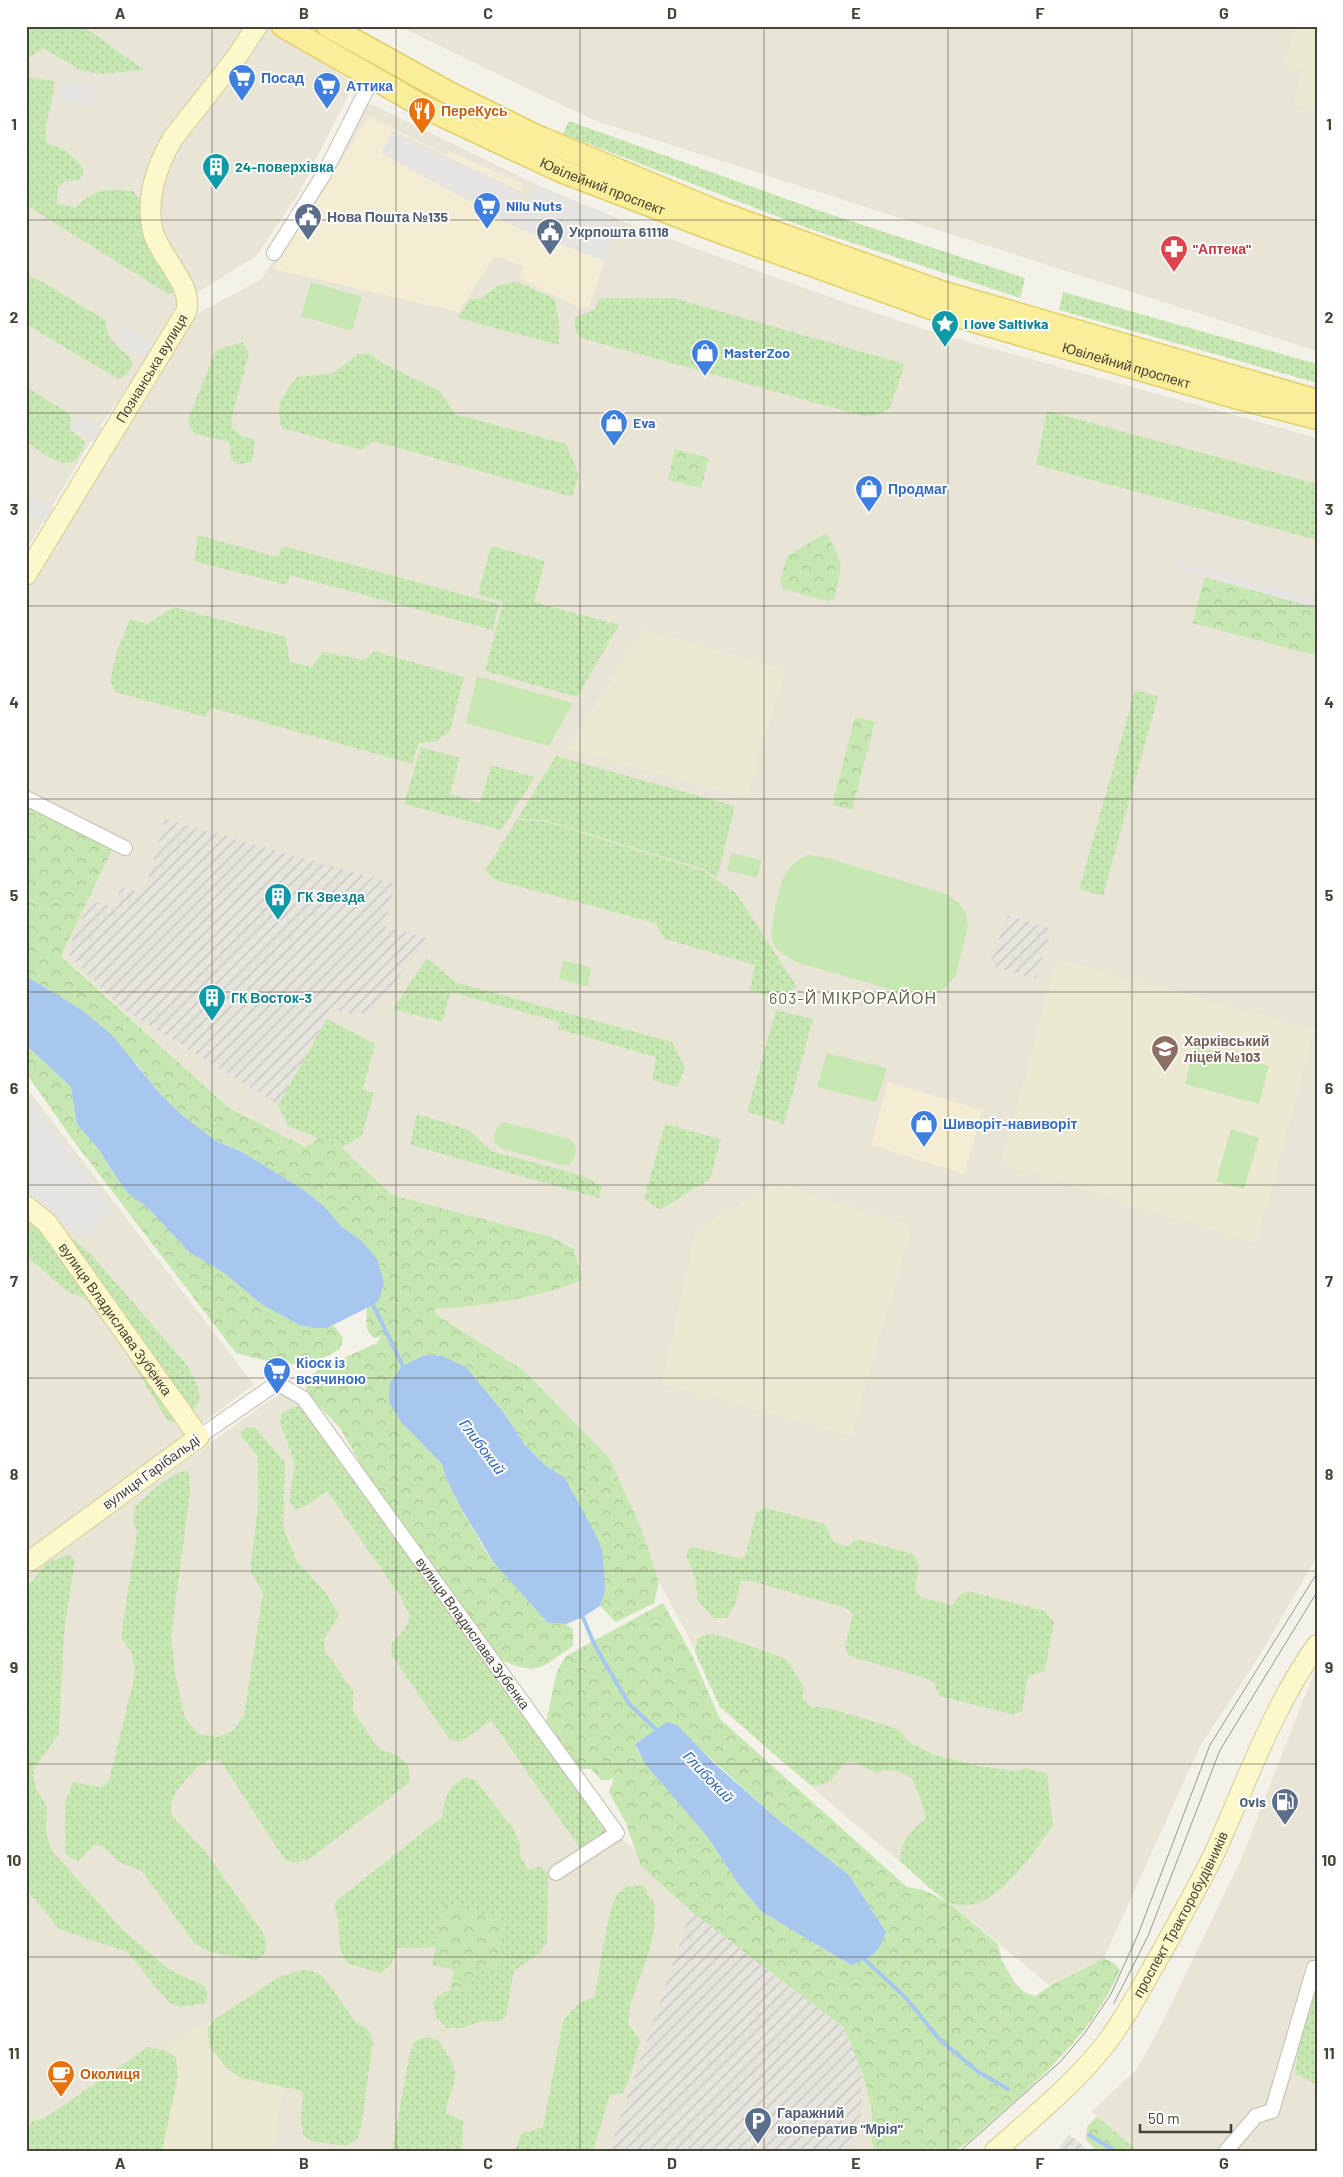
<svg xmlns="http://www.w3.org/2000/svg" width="1343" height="2177" viewBox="0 0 1343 2177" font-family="Barlow,sans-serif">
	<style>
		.residential { fill: #e8e5d7 }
		.commercial { fill: #f5ecd4 }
		.industrial { fill: url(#industrial-furrows) }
		.education { fill: #ece9d3 }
		.grass { fill: url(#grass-dots) }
		.forest { fill: url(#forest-crowns); fill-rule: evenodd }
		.pitch { fill: #c7e7b2 }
		.parking { fill: #e5e4e0 }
		.water { fill: #a7c7ef }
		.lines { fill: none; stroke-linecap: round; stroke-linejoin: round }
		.stream { stroke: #a7c7ef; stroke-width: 4 }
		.street-casing { stroke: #c2beae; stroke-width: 16 }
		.secondary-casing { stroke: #d2cc99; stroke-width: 22 }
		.primary-casing { stroke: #e1cf69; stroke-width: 25 }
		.street { stroke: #fff; stroke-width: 14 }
		.secondary { stroke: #fdf8c9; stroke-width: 20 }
		.primary { stroke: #fbee9a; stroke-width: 22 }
		.tram { stroke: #979797; stroke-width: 1 }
		.grid { fill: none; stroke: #474337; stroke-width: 1; stroke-opacity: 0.55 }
		.labels { text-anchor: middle; stroke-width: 4; stroke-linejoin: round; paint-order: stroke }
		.shop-label { font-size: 14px; font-weight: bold; fill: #366cbe; stroke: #fff; text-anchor: start }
		.food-label { font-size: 14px; font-weight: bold; fill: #c56008; stroke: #fff; text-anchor: start }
		.culture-label { font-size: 14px; font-weight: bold; fill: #0d838f; stroke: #fff; text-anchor: start }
		.street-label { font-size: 14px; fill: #474337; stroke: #fff }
		.service-label { font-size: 14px; font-weight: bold; fill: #4e5e75; stroke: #fff; text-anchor: start }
		.health-label { font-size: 14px; font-weight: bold; fill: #be3a42; stroke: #fff; text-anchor: start }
		.education-label { font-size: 14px; font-weight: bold; fill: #785e54; stroke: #fff; text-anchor: start }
		.water-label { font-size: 15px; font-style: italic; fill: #3269b1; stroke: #fff }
		.quarter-label { font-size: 16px; letter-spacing: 1px; fill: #6a634f; stroke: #fff }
		.neatline { fill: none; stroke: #474337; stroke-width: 2 }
		.grid-label { font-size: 16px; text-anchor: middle; font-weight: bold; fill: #474337 }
	</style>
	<defs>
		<pattern id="industrial-furrows" width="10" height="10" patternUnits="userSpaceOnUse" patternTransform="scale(1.25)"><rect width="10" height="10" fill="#e6e3dd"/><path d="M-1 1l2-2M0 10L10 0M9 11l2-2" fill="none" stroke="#c7c4be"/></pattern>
		<pattern id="grass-dots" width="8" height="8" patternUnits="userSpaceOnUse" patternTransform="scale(1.25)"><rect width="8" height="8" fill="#c7e7b2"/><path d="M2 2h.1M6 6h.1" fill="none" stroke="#acc79a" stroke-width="1.8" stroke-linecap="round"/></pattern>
		<pattern id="forest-crowns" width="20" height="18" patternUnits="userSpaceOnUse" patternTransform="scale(1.25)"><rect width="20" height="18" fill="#c7e7b2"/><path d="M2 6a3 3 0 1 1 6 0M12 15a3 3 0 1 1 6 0" fill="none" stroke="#acc79a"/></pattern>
	</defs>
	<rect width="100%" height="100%" fill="#f4f2e8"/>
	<!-- residential -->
	<path class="residential" d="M26,26H270L354,84L299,193L256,256L192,296L100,426L26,550Z
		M410,26H1317V351L593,120L407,30Z
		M369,103L587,209L852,305L936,333L1317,438V1556L1260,1655L1200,1746L1104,1958L1050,1986L849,1819L720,1707L686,1632L659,1582L642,1530L522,1369L437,1315L385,1231L305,1147L229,1108L61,955L112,850L26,804V585L197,314L262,279Z
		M26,1087L254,1385L26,1551Z
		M284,1390L301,1399L510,1696L608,1827L891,2066L886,2151H26V1577Z
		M1317,1665V2151H1138L1092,2111L1137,2069L1162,2023L1240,1862Z"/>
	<!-- commercial -->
	<path class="commercial" d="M368,116L446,155L448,151L523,184L515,204L516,207L525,209L535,184L619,219L589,306L581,308L520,279L523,266L495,256L458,312L273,269L347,152Z
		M888,1082L983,1110L964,1174L871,1145Z"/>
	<!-- industrial -->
	<path class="industrial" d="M165,819L395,884L384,926L427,938L373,1012L353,1014L332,1009L278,1105L120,1007L67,952L90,900L115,907L120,888L144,893Z
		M1008,915L1052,929L1035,979L989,965Z
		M691,1911L844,2028L862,2072L860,2131L849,2151H609Z
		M1069,2134L1089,2151H1056Z"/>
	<!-- education -->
	<path class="education" d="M1295,26H1317V110L1294,104L1302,71L1284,65Z
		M644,629L786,670L746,798L568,749Z
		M1057,959L1315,1029L1256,1243L1182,1221L1001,1164Z
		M777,1182L912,1226L851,1436L662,1384L696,1230Z
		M231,2008L285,2077L272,2151H144L160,2058L172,2045Z"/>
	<!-- grass -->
	<path class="grass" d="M26,26H83L144,70L100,74L80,70L43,48L26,60Z
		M26,77L54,81C55,102 42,123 47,143L67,151L84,169L80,180L65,181L58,187L57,203L76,208C96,186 106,190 133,191L143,204L145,239L174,282L176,291L168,294L26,205Z
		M569,121L817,210L1025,278L1020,298L810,229L563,134Z
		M26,274L41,281L105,320C107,328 108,337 114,343C126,356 145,361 120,379L111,375L26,324Z
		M518,282L555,299L559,323V345L458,318L470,299H479L499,285Z
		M1063,292L1317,364V383L1059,310Z
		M599,298H674L905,364L890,408L878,415L863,416L581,338L576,332L574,318L594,310Z
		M243,342L249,353L232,416L231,426L240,435L255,440L252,462L240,464L231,460L229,442L195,434L187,422L216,350Z
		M369,353L384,364L440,391L455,414L566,444L579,475L572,497L374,441L361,450L282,428C274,405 283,394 297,377L333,373L358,354Z
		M26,387L68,413L71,419L70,430L85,441C85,448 82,451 79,456C66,475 40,450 26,442Z
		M1047,411L1317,484V540L1036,465Z
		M198,535L278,557L282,546L499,604L493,630L290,575L287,585L194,561Z
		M491,546L545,561L534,602L619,625L577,697L485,671L503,602L478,595Z
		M174,607L286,637L290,662L312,667L323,652L366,660L374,651L464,677L450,731L436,741L419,743L412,764L212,708L205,717L115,692L110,681L117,651L130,619L147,624Z
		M1135,690L1158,696L1103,896L1079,889Z
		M421,747L460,758L450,794L480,803L491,765L535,777L501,830L404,804Z
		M556,756L735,806L717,878L703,869L547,821L518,818Z
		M517,819L547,822L704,871L736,893L797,987L779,999L750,990L755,965L665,939L655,923L495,880L485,871Z
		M427,958L455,982L672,1042L685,1067L678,1087L652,1080L656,1057L558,1029L559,1022L451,992L442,1022L393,1009Z
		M776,1010L813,1019L784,1124L747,1112Z
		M327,1019L375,1044L363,1089L374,1093L362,1135L342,1148L288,1126L278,1105Z
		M417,1114L469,1130L491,1151L584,1176L602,1187L599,1198L410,1145Z
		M665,1124L721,1139L710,1179L660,1210L644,1199Z
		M26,1200L91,1254L187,1365L197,1384L200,1399L194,1410L178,1423L167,1420L122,1346L86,1299L68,1292L26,1256Z
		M294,1407H306L510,1696L608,1827L605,1833L587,1848L579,1847L491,1720L461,1742L450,1740L392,1656L391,1644L405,1629L410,1616L400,1596L328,1492C315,1495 309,1509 295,1509L289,1501L295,1464L280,1423L282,1413Z
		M255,1427L285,1462L283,1527L297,1561L326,1593L339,1615L324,1640L325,1651L353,1691V1711L380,1750C398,1754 413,1761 409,1783L311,1858L296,1863L285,1860L221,1762L210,1760L197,1767L178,1789L171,1803L172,1816L205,1851L262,1931L267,1942L264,1955L255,1960L210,1952L194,1943L142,1871L119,1862L103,1846L94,1845L79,1861L70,1858L65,1853V1802L73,1782L101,1787L109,1781L135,1674L132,1654L121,1637L137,1532L133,1522L135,1506C146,1497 175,1468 189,1471L190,1492L171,1637L176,1678L185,1718L199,1734L216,1737L233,1731L244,1715L263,1593L250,1571L258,1506V1457L240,1435L245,1428Z
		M765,1508L825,1524L833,1542L848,1546L858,1539L913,1554L919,1565L915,1591L922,1598L952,1605L960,1595L968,1591L1045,1611L1054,1622L1045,1671L1028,1676L1022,1711L1014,1715L939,1696L934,1683L928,1679L849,1656L845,1647L853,1614L846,1608L751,1581H741L735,1605L727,1618H713L698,1601L695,1577L686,1555L688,1549L693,1547L742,1559L746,1554L756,1513Z
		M70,1554L75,1561L64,1632L59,1734L33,1770L36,1788L47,1807L46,1833L52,1851L123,1930L170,1970L205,1986L208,1995L205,2003L180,2007L169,2003L127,1952L59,1929L26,1889V1655L29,1629L26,1589L46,1563Z
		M709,1633L732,1639L786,1659L804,1687L802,1697L810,1706L832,1709L898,1729L910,1743L935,1755L978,1766L1015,1771L1025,1768L1047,1774L1053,1826C1031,1854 993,1919 950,1903C941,1900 909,1869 900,1861C901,1841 910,1831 925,1819C925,1805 917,1794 913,1780L901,1772L889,1770L875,1772L851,1761L843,1763C835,1778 828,1787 810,1785L720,1707L695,1652L698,1638Z
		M464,1777L475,1780L513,1828L520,1844V1855L528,1870L541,1866L548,1874L547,1943L540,1953L514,1971L506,2017L498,2022L482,2021L462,2028H447L436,2017L433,2003C442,1988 454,1989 469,1992L444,1904L436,1946C423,1950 411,1946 398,1948L391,1965L380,1973L348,1964C336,1945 340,1942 338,1921C338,1914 333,1909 335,1902L442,1817C446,1795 446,1790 464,1777Z
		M643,1885L655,1906L654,1930L648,1955L630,2005L628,2024L640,2040L631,2074L623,2093L610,2095L593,2151H515L521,2134L543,2127L563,2021L578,2004L595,1996C599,1975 607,1908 618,1893C624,1886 635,1885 643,1885Z
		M304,1969L321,1974L356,2022L369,2030L373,2043L361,2128L357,2139L346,2146L311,2141L303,2135L301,2119L303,2091L240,2078L226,2067L209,2046L208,2028L215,2019L279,1977Z
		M1317,1988V2085L1295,2073L1300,2040Z
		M425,2037L439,2040C443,2049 453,2061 455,2071C457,2085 446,2099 446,2113L463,2121L462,2151H392L410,2053L414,2042Z
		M148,2047L164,2050L176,2057L178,2076L162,2151H26V2133L32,2121L45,2118Z"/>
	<!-- forest -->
	<path class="forest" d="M675,449L709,458L701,488L668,480Z
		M827,533C844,567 844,564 833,600L828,601L783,589L780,582L787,556Z
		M1205,577L1317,608V653L1310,654L1192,623Z
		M855,717L875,722L852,810L832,805Z
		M26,804L112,850L61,956L229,1108L305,1147L320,1138L342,1148L392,1195L551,1237L574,1249L582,1280C536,1299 486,1305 437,1309L434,1311L437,1315L522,1369L609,1458L642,1530L659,1582L654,1603L616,1622L600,1606L605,1592L596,1535L565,1478L545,1465L525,1445L504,1413L466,1367L401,1422L442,1464L446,1478L461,1508L482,1545L494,1563L548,1623L566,1624L573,1629V1646C539,1669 538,1677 497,1658L365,1472L340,1428L320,1407L308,1397L306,1387L309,1377L319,1369L377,1343L381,1336L375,1338C363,1332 367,1319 367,1308L373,1305L362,1241L342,1227L325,1207L304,1190L242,1152L216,1141L182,1115L162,1096L136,1063L82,1010L26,976Z
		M26,1045L71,1087L78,1125L99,1150L119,1181L128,1193L149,1209L189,1252L224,1273L261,1304L299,1325L327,1328L333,1325L343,1337L340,1349L310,1365L275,1363L236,1353L72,1139L26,1073Z
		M663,1603L692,1655L720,1719L907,1887L924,1890L949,1903L998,1944L1002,1961L1015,1983L1024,1992L1035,1996L1050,1986L1104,1958L1114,1963L1120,1970C1088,2043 1025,2092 967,2143L954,2151H875L872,2143V2110L862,2072L844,2028L691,1911L641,1866L625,1821L609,1792L614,1776L610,1780H601L591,1769H575L545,1726L557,1671L566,1656ZM667,1722L696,1745L775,1817L849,1875L886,1932C880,1953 871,1958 851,1965L762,1912L739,1885L707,1836L637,1750L635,1743L658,1730Z
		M444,1904L508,1919L498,1970L475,1966L469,1992L450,1989L454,1970L432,1965Z
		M1097,2116L1138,2151H1097L1086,2140L1087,2127Z"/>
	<!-- pitch -->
	<path class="pitch" d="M311,282L362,297L352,331L301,316Z
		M477,676L573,703L549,746L466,723Z
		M732,853L762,860L757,878L727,870Z
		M807,855L824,857L946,894L959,903L966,914L968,928L955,977L947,986L935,995L916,997L796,962C788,957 777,952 773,943C768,932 779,886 785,875C790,865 798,860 807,855Z
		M563,960L592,968L587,986L559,979Z
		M1194,1046L1269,1066L1259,1104L1185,1084Z
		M827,1053L887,1068L876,1102L817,1087Z
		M503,1122L570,1139C579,1148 577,1154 570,1164L562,1165L503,1149L495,1143C493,1133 495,1129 503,1122Z
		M1231,1129L1259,1138L1244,1189L1216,1181Z"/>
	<!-- parking -->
	<path class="parking" d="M62,81L98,86L91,107L57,98Z
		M393,131L520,191L515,206L523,210L535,184L619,219L605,261L518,228L381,153Z
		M125,325L163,350L154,364L116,340Z
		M80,414L105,430L97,444L71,428Z
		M26,492L55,509L46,525L26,513Z
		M1171,559L1317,599V600L1310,606L1173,568Z
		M26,1092L114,1212L86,1240L26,1194Z"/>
	<!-- water -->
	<path class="water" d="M26,976L82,1010L112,1035L162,1096L182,1115L216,1141L242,1152L304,1190L325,1207L342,1227L362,1241L377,1259L384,1283L379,1300L373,1305L327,1328H315L299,1325L261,1304L224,1273L189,1252L149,1209L128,1193L119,1181L99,1150L77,1124L71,1087L26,1045Z
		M423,1356H442L466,1367L504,1413L525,1445L545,1465L565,1478L595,1533L602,1550L604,1571L605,1592L600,1606L583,1617L566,1624L548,1623L494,1563L461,1508L446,1478L442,1464L401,1422L389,1402L390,1383L402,1366Z
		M667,1722L677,1725L714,1763L775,1817L849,1875L886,1932C880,1953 871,1958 851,1965L762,1912L739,1885L707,1836L646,1765L635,1744Z"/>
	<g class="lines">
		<!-- stream -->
		<path class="stream" d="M373,1305L404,1368
			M582,1615L595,1646L629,1704L659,1732
			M862,1957L906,1998L940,2040L977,2071L1008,2089
			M1089,2135L1115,2151"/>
		<defs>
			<g id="street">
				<path d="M274,253L324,174L372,79"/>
				<path d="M26,798L125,848"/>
				<path id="s1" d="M199,1437L277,1383L303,1398L617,1833L556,1873"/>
				<path d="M1226,2151L1256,2116L1272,2111L1314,1968H1317"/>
			</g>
			<g id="secondary">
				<path id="s2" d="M26,575L186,312C194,287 162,259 154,235C144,203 156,166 173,138L236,58L257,26"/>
				<path id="s3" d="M26,1206L47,1223L199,1437L26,1564"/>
				<path id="s4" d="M995,2151C1032,2118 1073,2085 1104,2046C1126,2018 1142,1986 1160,1955C1179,1921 1198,1887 1215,1852C1247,1781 1272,1708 1317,1645"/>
			</g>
			<g id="primary">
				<path id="s5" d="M283,26L424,107L561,171L715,230L937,310L1235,397L1317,418"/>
				<path d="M328,26L449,93L536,136L715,211L941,292L1317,401"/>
			</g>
		</defs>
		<!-- street casing -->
		<use href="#street" class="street-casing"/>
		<!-- secondary casing -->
		<use href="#secondary" class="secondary-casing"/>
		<!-- primary casing -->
		<use href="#primary" class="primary-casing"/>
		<!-- street -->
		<use href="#street" class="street"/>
		<!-- secondary -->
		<use href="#secondary" class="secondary"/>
		<!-- primary -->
		<use href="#primary" class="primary"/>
		<!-- tram -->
		<path class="tram" d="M1114,2003L1148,1936L1220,1750L1317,1592
			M960,2151L1060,2062L1084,2034L1111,1994L1139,1932L1210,1745L1317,1573"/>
	</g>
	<!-- grid -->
	<path class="grid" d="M212,26V2151M396,26V2151M580,26V2151M764,26V2151M948,26V2151M1132,26V2151M26,220H1317M26,413H1317M26,606H1317M26,799H1317M26,992H1317M26,1185H1317M26,1378H1317M26,1571H1317M26,1764H1317M26,1957H1317"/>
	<!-- icons -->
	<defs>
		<symbol id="supermarket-pin" viewBox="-11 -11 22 30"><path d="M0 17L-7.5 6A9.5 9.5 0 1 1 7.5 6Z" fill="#3f7fe0" stroke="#fff"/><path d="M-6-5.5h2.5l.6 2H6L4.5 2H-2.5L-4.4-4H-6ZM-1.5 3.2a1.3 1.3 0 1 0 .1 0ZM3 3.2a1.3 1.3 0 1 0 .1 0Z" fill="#fff"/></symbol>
		<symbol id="restaurant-pin" viewBox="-11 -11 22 30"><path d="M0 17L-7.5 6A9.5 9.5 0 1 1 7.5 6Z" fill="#e8710a" stroke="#fff"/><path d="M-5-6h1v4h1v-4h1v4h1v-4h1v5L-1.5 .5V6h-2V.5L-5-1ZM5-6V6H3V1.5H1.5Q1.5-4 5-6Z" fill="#fff"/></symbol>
		<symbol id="building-pin" viewBox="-11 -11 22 30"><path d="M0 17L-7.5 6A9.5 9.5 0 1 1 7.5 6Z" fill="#0f9aa8" stroke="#fff"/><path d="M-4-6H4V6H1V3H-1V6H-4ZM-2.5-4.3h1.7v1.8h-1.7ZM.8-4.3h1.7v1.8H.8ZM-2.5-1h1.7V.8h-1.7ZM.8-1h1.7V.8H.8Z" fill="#fff"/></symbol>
		<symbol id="civic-pin" viewBox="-11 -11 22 30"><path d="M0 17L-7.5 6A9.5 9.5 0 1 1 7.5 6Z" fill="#5c6f8a" stroke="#fff"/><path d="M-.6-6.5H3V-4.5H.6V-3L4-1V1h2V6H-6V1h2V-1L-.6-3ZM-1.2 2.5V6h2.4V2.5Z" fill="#fff"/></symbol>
		<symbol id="pharmacy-pin" viewBox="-11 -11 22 30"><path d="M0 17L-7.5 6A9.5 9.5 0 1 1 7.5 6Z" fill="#e0444e" stroke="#fff"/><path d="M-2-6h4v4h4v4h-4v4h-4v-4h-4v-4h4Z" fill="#fff"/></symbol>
		<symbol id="sight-pin" viewBox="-11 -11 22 30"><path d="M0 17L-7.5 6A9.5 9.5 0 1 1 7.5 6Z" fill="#0f9aa8" stroke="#fff"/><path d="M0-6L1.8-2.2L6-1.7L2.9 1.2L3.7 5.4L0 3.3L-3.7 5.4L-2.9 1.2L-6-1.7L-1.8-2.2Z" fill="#fff"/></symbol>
		<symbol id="shop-pin" viewBox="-11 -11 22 30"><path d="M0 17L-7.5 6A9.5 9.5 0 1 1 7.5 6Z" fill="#3f7fe0" stroke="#fff"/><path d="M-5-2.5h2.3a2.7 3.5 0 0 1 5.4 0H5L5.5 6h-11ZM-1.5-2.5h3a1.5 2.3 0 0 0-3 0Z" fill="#fff"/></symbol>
		<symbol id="school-pin" viewBox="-11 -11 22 30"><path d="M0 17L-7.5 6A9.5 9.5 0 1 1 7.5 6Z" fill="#8d6e63" stroke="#fff"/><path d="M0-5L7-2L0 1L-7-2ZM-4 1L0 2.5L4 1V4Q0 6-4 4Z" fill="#fff"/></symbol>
		<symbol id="fuel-pin" viewBox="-11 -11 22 30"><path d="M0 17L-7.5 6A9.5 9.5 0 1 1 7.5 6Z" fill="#5c6f8a" stroke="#fff"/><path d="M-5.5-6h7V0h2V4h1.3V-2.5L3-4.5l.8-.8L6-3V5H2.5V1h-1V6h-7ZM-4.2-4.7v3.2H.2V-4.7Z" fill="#fff"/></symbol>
		<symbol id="cafe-pin" viewBox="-11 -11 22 30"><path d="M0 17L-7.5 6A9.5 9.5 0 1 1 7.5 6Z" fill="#e8710a" stroke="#fff"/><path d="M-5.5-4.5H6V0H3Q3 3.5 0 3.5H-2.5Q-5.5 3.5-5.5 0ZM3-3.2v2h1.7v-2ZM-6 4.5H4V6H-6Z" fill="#fff"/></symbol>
		<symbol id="parking-pin" viewBox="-11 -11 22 30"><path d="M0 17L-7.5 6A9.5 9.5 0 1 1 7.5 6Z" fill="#5c6f8a" stroke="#fff"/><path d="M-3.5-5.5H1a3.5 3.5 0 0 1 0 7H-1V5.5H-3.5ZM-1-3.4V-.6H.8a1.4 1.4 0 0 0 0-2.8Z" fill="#fff"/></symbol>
	</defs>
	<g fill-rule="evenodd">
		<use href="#supermarket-pin" x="226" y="62" width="32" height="43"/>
		<use href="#supermarket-pin" x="311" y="70" width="32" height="43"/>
		<use href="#restaurant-pin" x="406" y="95" width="32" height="43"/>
		<use href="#building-pin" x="200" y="151" width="32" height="43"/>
		<use href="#supermarket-pin" x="471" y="190" width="32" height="43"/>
		<use href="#civic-pin" x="292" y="201" width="32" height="43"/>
		<use href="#civic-pin" x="534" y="216" width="32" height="43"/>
		<use href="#pharmacy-pin" x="1158" y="233" width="32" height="43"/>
		<use href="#sight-pin" x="929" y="308" width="32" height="43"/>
		<use href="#shop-pin" x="689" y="337" width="32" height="43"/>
		<use href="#shop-pin" x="598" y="407" width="32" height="43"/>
		<use href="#shop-pin" x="853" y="473" width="32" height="43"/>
		<use href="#building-pin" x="262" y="881" width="32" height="43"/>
		<use href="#building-pin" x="196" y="982" width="32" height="43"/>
		<use href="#school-pin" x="1149" y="1033" width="32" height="43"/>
		<use href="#shop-pin" x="908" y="1108" width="32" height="43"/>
		<use href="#supermarket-pin" x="261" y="1355" width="32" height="43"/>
		<use href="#fuel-pin" x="1269" y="1786" width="32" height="43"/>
		<use href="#cafe-pin" x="45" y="2058" width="32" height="43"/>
		<use href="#parking-pin" x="742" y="2105" width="32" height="43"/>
	</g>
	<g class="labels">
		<!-- shop labels -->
		<g class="shop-label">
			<text x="261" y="83">Посад</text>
			<text x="346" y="91">Аттика</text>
			<text x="506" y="211">Nilu Nuts</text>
			<text x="724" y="358">MasterZoo</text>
			<text x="633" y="428">Eva</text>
			<text x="888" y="494">Продмаг</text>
			<text x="943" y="1129">Шиворіт-навиворіт</text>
			<text x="296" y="1368">Кіоск із<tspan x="296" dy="16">всячиною</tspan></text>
		</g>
		<!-- food labels -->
		<g class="food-label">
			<text x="441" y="116">ПереКусь</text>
			<text x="80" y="2079">Околиця</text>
		</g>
		<!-- culture labels -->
		<g class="culture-label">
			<text x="235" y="172">24-поверхівка</text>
			<text x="964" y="329">I love Saltivka</text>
			<text x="297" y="902">ГК Звезда</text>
			<text x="231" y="1003">ГК Восток-3</text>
		</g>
		<!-- street labels -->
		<g class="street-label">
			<text dy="5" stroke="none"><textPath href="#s5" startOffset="358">Ювілейний проспект</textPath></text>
			<text dy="5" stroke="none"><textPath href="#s5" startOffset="912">Ювілейний проспект</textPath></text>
			<text dy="5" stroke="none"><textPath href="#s2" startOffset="242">Познанська вулиця</textPath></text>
			<text dy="5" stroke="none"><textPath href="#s3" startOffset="145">вулиця Владислава Зубенка</textPath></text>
			<text transform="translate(151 1472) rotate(-36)" y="5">вулиця Гарібальді</text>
			<text dy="5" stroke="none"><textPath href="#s1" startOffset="415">вулиця Владислава Зубенка</textPath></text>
			<text dy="5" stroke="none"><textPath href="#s4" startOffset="304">проспект Тракторобудівників</textPath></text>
		</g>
		<!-- service labels -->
		<g class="service-label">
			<text x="327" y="222">Нова Пошта №135</text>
			<text x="569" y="237">Укрпошта 61118</text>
			<text x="1266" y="1807" text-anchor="end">Ovis</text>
			<text x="777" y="2118">Гаражний<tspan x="777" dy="16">кооператив "Мрія"</tspan></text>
		</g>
		<!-- health labels -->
		<g class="health-label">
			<text x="1193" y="254">"Аптека"</text>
		</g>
		<!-- education labels -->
		<g class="education-label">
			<text x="1184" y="1046">Харківський<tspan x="1184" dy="16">ліцей №103</tspan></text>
		</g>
		<!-- water labels -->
		<g class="water-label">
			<text transform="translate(482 1447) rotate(53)" y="5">Глибокий</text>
			<text transform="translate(708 1777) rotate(46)" y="5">Глибокий</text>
		</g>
		<!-- quarter labels -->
		<g class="quarter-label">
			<text x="853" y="1004">603-Й МІКРОРАЙОН</text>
		</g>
	</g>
	<!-- border -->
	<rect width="1343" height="2177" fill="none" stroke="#ffffff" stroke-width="55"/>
	<!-- scale -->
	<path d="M1140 2124v8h91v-8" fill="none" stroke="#474337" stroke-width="2.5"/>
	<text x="1148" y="2124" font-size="15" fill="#474337" stroke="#ffffff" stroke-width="4" paint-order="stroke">50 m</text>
	<rect x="28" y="28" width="1288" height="2122" class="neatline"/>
	<g class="grid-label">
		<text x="120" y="19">A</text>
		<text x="304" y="19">B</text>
		<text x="488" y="19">C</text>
		<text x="672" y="19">D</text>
		<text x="856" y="19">E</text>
		<text x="1040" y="19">F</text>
		<text x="1224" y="19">G</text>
		<text x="14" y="130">1</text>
		<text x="1329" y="130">1</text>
		<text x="14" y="323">2</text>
		<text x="1329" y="323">2</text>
		<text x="14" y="515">3</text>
		<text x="1329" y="515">3</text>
		<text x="14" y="708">4</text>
		<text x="1329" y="708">4</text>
		<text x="14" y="901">5</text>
		<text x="1329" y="901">5</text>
		<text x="14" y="1094">6</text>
		<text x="1329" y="1094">6</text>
		<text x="14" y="1287">7</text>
		<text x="1329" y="1287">7</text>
		<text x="14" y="1480">8</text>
		<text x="1329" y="1480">8</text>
		<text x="14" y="1673">9</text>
		<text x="1329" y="1673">9</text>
		<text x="14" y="1866">10</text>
		<text x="1329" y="1866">10</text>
		<text x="14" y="2059">11</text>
		<text x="1329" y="2059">11</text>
		<text x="120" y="2169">A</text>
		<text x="304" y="2169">B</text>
		<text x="488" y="2169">C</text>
		<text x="672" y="2169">D</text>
		<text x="856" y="2169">E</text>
		<text x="1040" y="2169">F</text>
		<text x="1224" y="2169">G</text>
	</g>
</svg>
